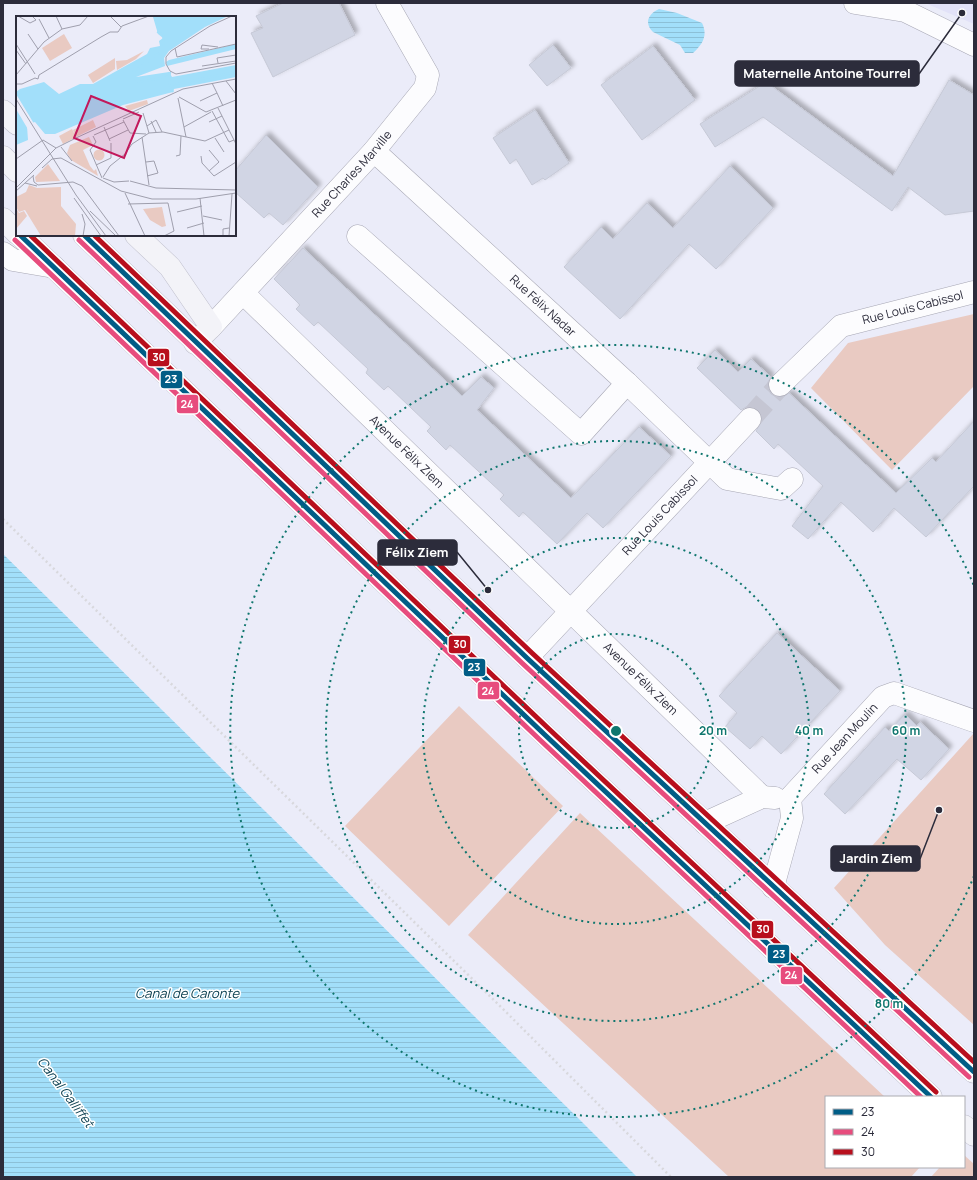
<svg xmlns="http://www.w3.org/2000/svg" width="977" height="1180" viewBox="0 0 977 1180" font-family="Manrope,sans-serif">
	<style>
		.built { fill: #e2e2f8 }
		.green { fill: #e9cac2 }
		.water { fill: url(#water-rules) }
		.building { fill: #d1d5e4; stroke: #c6c9d6; filter: url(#shadow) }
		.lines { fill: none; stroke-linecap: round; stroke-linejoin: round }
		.minor-tunnel { stroke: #c5c6d3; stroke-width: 22; stroke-dasharray: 22 11; stroke-linecap: butt }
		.minor-casing { stroke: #a7a7b4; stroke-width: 23 }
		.major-casing { stroke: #bfbfcc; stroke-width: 23 }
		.path { stroke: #d8d8dd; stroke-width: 2.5; stroke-dasharray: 2 3; stroke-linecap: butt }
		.minor { stroke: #fcfcfe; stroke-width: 22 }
		.major { stroke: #f3f3f8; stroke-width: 22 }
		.bus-1-casing { stroke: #fff; stroke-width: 8 }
		.bus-2-casing { stroke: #fff; stroke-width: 8 }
		.bus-3-casing { stroke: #fff; stroke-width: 8 }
		.bus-1 { stroke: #005d86; stroke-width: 5 }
		.bus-2 { stroke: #e74c7d; stroke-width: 5 }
		.bus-3 { stroke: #b80f1d; stroke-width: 5 }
		.ring { fill: none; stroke: #0f766e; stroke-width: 2; stroke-dasharray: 2 4 }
		.labels { text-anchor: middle; stroke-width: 3; stroke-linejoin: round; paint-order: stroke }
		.street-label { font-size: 12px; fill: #2c2c3b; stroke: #fff }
		.water-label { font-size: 13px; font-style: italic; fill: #0d4152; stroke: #fff }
		.inset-river { fill: none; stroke: #a2dffa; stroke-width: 2 }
		.inset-road { fill: none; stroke: #9f9fad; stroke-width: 1 }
		.view { fill: #c2185b; fill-opacity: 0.15; stroke: #c2185b; stroke-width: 2 }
		.inset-edge { fill: none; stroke: #2c2c3b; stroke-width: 2 }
		.centre { fill: #0f766e; stroke: #fff; stroke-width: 2 }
		.ring-label { font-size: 12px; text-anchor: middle; font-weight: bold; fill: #0f766e; stroke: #fff; stroke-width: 3; stroke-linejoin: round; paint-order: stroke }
		.leader { fill: none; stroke: #2c2c3b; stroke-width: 1.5 }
		.callout-dot { fill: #2c2c3b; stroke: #fff; stroke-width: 1.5 }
		.callout { fill: #2c2c3b; stroke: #2c2c3b; stroke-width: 1.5 }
		.callout-label { font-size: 13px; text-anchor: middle; font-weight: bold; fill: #fff }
		.line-badge { stroke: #fff; stroke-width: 1.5 }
		.badge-label { font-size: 11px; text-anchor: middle; font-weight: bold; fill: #fff }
	</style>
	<defs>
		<pattern id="water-rules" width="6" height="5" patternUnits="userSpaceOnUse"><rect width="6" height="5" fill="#a2dffa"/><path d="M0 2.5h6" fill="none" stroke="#8cc0d7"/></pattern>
		<filter id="shadow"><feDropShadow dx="3.5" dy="-3.5" stdDeviation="2" flood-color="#0004"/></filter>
	</defs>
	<rect width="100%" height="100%" fill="#ebecf9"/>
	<!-- built -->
	<path class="built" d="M925,3H974V24Z"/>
	<!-- green -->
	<path class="green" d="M974,314V386L892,470L811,388L848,343Z
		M459,706L563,806L449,926L345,826Z
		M974,733V1025L885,945L834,888Z
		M580,813L885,1097H826V1167H920L911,1177H729L468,935Z
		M964,1155L974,1164V1177H931L940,1167H964Z"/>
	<!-- water -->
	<path class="water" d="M659,9L677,13L702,23C708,35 703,44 693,53H685L680,45L653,32C644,23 648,14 659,9Z
		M3,554L577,1117L637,1177H3Z"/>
	<!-- building -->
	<path class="building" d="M283,3H339L355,35L273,77L251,33L263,28L256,16Z
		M553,45L571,68L547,86L529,65Z
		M653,46L695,100L642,140L601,85Z
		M949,80L974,95V211L945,215L908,187L892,211L763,117L715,147L700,124L766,82L893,176Z
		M535,110L569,163L545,180L543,178L532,185L516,159L510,164L493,138Z
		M266,135L318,187L283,225L269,213L264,218L235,192V171Z
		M730,166L773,208L716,269L689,244L620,319L564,267L601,227L613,239L647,203L673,228Z
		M303,248L462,396L481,377L494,388L477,410L571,498L639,427L671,456L603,528L587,513L557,544L523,512L519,517L500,499L504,495L450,445L446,450L427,431L431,427L388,386L384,390L366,373L368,369L318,322L314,326L296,309L300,305L274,279Z
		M715,350L738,372L751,359L771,377L768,382V388L771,394L777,397H783L789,393L896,493L932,458L936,462L974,421V486L926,537L894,508L873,532L841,502L808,539L792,526L823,486L778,444L774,449L756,431L762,421V416L759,410L752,407H746L741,410L697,368Z
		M777,633L840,691L781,754L762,736L750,749L725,727L737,713L719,696Z
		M905,714L917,726L920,722L949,749L921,780L897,759L845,814L824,794L885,727L889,731Z"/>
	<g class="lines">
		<!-- minor-tunnel -->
		<path class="minor-tunnel" d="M750,419L780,385"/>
		<defs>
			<g id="minor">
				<path d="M855,3L905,11L974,45"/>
				<path id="s1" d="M374,151L627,383L727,479L781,489L792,479"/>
				<path d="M358,236L581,434L627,383"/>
				<path d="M3,253L13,260L54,267"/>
				<path id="s2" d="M243,293L762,797"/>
				<path id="s3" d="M211,327L374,151L425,88L428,75L387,3"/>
				<path id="s4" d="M780,385L841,326L974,292"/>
				<path id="s5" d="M527,658L750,419"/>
				<path id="s6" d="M790,798L883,697L894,693L974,721"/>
				<path d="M705,823L762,797L775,798"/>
				<path d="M773,887L792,818L790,798"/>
			</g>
			<path id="major" d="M3,111L17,124
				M3,157L17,171
				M3,219L17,233
				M20,235L544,734L931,1097
				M84,235L527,658L974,1072
				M136,235L170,267L211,327L195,343
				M964,1126L974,1135"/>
		</defs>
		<!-- minor casing -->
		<use href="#minor" class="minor-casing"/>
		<!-- major casing -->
		<use href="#major" class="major-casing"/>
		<!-- path -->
		<path class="path" d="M3,519L506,1012L671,1177"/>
		<!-- minor -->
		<use href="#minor" class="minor"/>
		<!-- major -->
		<use href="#major" class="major"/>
		<defs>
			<path id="bus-1" d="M20,235L544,734L931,1097
				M84,235L527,658L974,1072"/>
			<path id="bus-2" d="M15,240L539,739L921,1097
				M79,240L522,663L969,1077"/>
			<path id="bus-3" d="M30,235L549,729L936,1092
				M94,235L532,653L974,1062"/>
		</defs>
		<!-- bus-1 casing -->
		<use href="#bus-1" class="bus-1-casing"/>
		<!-- bus-2 casing -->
		<use href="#bus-2" class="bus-2-casing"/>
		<!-- bus-3 casing -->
		<use href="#bus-3" class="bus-3-casing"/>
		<!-- bus-1 -->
		<use href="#bus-1" class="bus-1"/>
		<!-- bus-2 -->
		<use href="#bus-2" class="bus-2"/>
		<!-- bus-3 -->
		<use href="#bus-3" class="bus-3"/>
	</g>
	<!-- distance rings -->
	<g class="ring">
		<circle cx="616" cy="731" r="97"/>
		<circle cx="616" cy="731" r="193"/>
		<circle cx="616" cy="731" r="290"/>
		<path d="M974 876A386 386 0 1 1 974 586"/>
	</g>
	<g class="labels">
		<!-- street labels -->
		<g class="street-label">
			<text dy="4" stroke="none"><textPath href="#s3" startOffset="208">Rue Charles Marville</textPath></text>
			<text dy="4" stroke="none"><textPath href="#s1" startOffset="229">Rue Félix Nadar</textPath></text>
			<text dy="4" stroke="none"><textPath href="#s4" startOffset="159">Rue Louis Cabissol</textPath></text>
			<text dy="4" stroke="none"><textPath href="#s2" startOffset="228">Avenue Félix Ziem</textPath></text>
			<text dy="4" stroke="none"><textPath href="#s5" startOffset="195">Rue Louis Cabissol</textPath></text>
			<text dy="4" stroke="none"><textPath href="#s2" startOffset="554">Avenue Félix Ziem</textPath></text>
			<text dy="4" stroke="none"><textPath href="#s6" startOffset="81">Rue Jean Moulin</textPath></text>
		</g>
		<!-- water labels -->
		<g class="water-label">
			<text x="187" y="998">Canal de Caronte</text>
			<text transform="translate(66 1092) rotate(53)" y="5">Canal Galliffet</text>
		</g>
	</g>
	<!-- overview -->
	<g transform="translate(16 16)">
		<rect width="220" height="220" fill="#ebecf9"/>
		<path d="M48,18L56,32L34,45L26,32ZM128,35L120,43L101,54L100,45L111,44ZM99,42V53L77,67L72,59ZM131,84L132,88L113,95L109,90ZM77,104L80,111L60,121L57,114ZM56,113L60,121L47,128L43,120ZM73,121L77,129L67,134L74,150L78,155L80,153L82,160L55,144L51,137L54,129ZM77.5 139a5.5 5.5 0 1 1 11 0a5.5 5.5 0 1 1-11 0ZM32,148L44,165L20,166L19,161ZM13,169L21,172L45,171V190L60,208L59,220H25L9,194L3,196L0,191V181L10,176ZM146,191L150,210L146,211L134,204L127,193Z" fill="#e9cac2"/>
		<path d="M0,192L3,197L8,195L11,200L0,213Z" fill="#e9cac2"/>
		<path d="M212,0L189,11L153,35L148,42L149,50L120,61L153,56L156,61L220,49V61L158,73L157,76L107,89L39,118H29L19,106L16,107L11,110L12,124L0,129V76L4,73L28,66L43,78L64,68H77L131,38L134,32L144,30L143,25L147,22L142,18L137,1ZM220,28V33L151,50L150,46L153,44Z" fill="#a2dffa"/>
		<path d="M0,78L20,111L18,108L13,111V115L0,93Z" fill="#ebecf9"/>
		<path class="inset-river" d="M141,16L147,18L148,30L143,37L117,56V64L120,66L141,63L154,57L153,68L157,76L156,73L160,68L220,56"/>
		<path class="inset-road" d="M2,0L14,7L20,4L16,0M40,0L46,13M94,0L105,11M216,0L194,10L155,35L150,41V48L154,55L160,58L220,47M23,3L33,22M114,7L133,0M12,18L22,33M0,28L19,58M159,32L161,41L220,28M193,33H185L186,29L202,31M0,34L10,48M202,47L201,42L220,39M186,50L220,45M0,59L28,26L46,13L64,9L72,0M210,65L220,78M0,68H6L19,62L22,63L23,59L85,21L94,16H102L106,10L114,7M201,77L207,90M163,81L190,96L220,84M162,82L170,121M0,83L60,179L90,220M184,85L201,77L196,67M202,92L220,128M196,95L213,126L218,124M127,97L133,117M107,103L123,96M107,104L114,117L130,118M135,105L140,116M193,106L206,100M131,110L140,104L146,116M88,111L94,125M168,111L195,96M78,119L108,106M77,120L80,126L74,134L86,162M126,121L133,169M199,122L208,136M93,123L112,114M45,131L56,145M193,134L203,146L193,155M160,140L164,139L165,120M185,140L186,147L198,160L220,146M0,143L27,124L40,132M130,146L138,145L142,157L131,160M80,149L95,142V127M26,152L36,143L45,142L105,175L136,183H180L220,177M17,160L18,166L22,169L57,166L66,170L103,220M87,161L94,150L109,138L116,128L133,117L147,116L189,125L213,114M87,162L98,166L113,165M114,165L140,172L220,174M9,167L21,170M0,172L40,132L62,121L167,73L220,63M0,175L18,159M109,177L129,220M58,182L85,220M184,182L188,220M112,188L152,187L158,215L148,220M74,195L100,220M161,196L186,190M66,198L69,208L67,220M187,200L206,204M171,212L188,207M207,220V213L213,212M213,220L216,178"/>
		<path class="view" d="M75,80L125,100L108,142L58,122Z"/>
		<rect width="220" height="220" class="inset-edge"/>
	</g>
	<circle cx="616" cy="731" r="6" class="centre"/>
	<g class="ring-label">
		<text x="713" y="735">20 m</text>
		<text x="809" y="735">40 m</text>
		<text x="906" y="735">60 m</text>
		<text x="889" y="1008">80 m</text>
	</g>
	<!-- callouts -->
	<path class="leader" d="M962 13L919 74M488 590L457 552M939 810L920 859"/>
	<g class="callout-dot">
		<circle cx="962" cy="13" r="4"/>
		<circle cx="488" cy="590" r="4"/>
		<circle cx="939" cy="810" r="4"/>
	</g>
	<g class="callout">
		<rect x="735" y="61" width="184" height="25" rx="4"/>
		<rect x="378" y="540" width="79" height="25" rx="4"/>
		<rect x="831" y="846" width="89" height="25" rx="4"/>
	</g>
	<g class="callout-label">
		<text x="827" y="78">Maternelle Antoine Tourrel</text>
		<text x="417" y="557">Félix Ziem</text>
		<text x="876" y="863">Jardin Ziem</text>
	</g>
	<g class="line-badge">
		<rect x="147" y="348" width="23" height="19" rx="4" fill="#b80f1d"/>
		<rect x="160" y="370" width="23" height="19" rx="4" fill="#005d86"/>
		<rect x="176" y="394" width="23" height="20" rx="4" fill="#e74c7d"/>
		<rect x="448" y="635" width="23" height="19" rx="4" fill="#b80f1d"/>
		<rect x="463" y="658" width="23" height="19" rx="4" fill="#005d86"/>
		<rect x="477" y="681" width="23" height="19" rx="4" fill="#e74c7d"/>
		<rect x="751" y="920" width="23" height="19" rx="4" fill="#b80f1d"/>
		<rect x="767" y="944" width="23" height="20" rx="4" fill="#005d86"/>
		<rect x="780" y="966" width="23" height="19" rx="4" fill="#e74c7d"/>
	</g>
	<g class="badge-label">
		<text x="159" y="361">30</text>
		<text x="171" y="383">23</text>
		<text x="187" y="408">24</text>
		<text x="460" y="648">30</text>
		<text x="474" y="671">23</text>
		<text x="488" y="695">24</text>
		<text x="763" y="933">30</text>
		<text x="779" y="958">23</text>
		<text x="791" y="979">24</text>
	</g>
	<!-- border -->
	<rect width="977" height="1180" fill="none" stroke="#2c2c3b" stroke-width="8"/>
	<!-- legend -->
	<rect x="825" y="1096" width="140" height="72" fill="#ffffff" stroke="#ababb1"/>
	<rect x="833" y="1109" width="20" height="6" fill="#005d86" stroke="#ababb1"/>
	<text x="861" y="1116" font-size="12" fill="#2c2c3b">23</text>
	<rect x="833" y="1129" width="20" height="6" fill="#e74c7d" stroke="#ababb1"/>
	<text x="861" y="1136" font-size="12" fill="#2c2c3b">24</text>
	<rect x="833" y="1149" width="20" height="6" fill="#b80f1d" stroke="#ababb1"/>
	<text x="861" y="1156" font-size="12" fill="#2c2c3b">30</text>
</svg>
